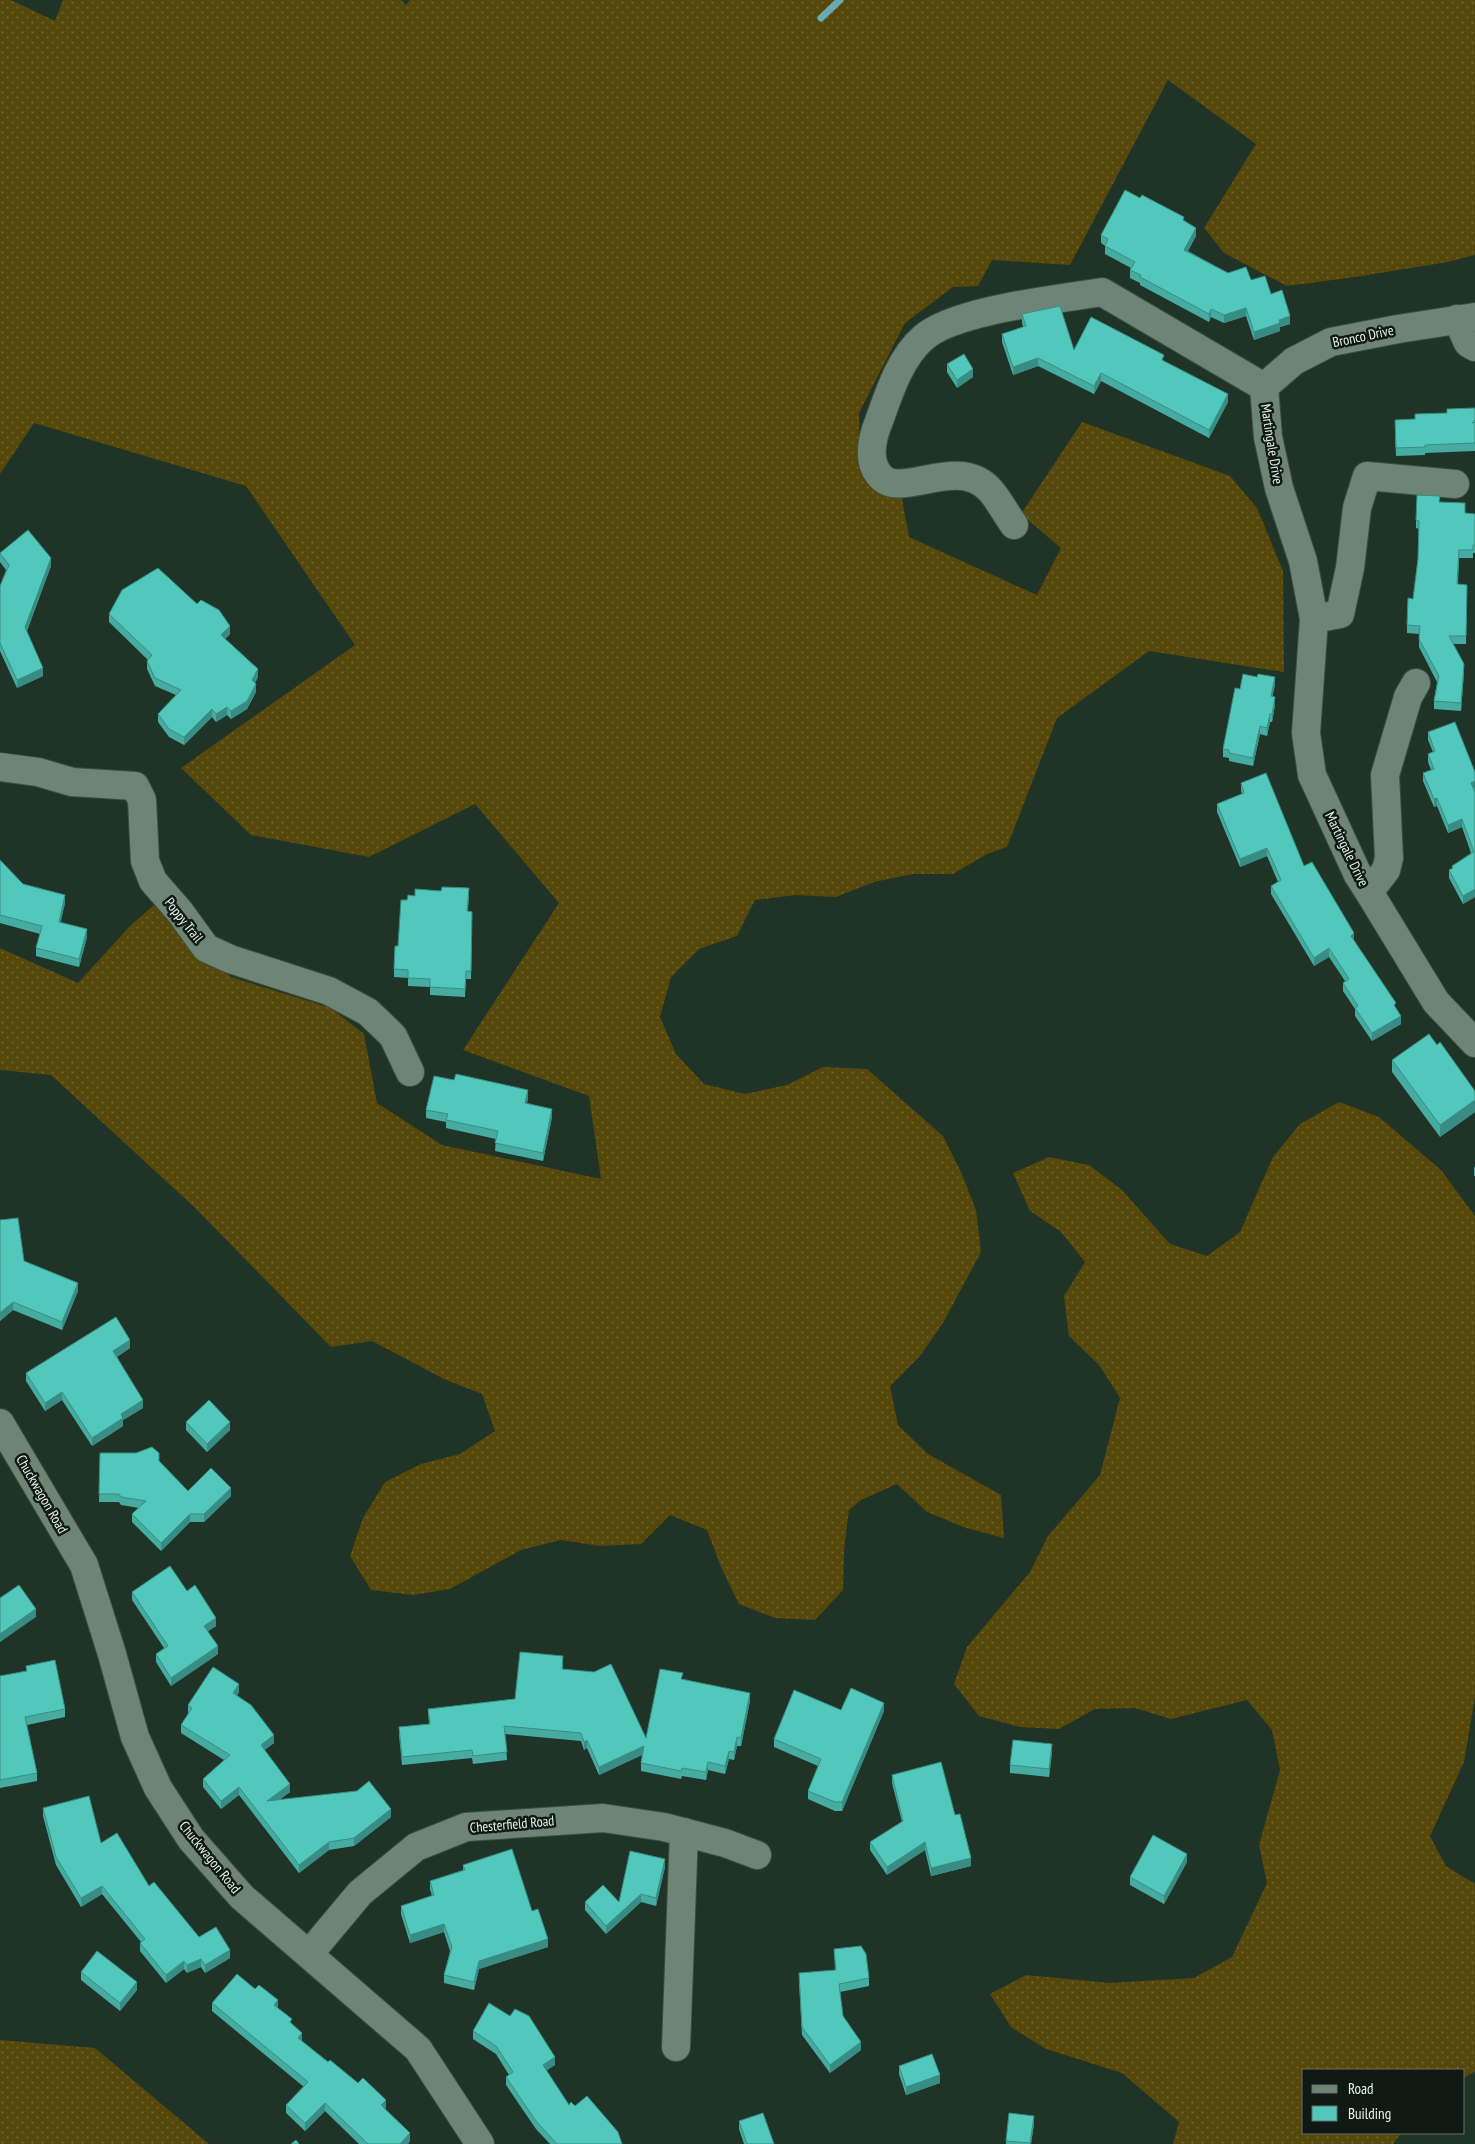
<svg xmlns="http://www.w3.org/2000/svg" width="1475" height="2144" viewBox="0 0 1475 2144" font-family="'PT Sans Narrow',sans-serif">
	<style>
		.grass { fill: url(#grass-dots) }
		.lines { fill: none; stroke-linecap: round; stroke-linejoin: round }
		.stream { stroke: #69aab6; stroke-width: 7 }
		.minor-casing { stroke: #3d4f44; stroke-width: 30 }
		.minor { stroke: #6e8575; stroke-width: 28 }
		.wall { fill: #46aca1 }
		.shaded-wall { fill: #398c83 }
		.building { fill: #51c8bb; stroke: #398c83 }
		.labels { text-anchor: middle; stroke-width: 5; stroke-linejoin: round; paint-order: stroke }
		.street-label { font-size: 14px; fill: #e6f3ea; stroke: #101913 }
	</style>
	<defs>
		<pattern id="grass-dots" width="8" height="8" patternUnits="userSpaceOnUse" patternTransform="scale(1.25)"><rect width="8" height="8" fill="#56470a"/><path d="M2 2h.1M6 6h.1" fill="none" stroke="#6e622e" stroke-width="1.8" stroke-linecap="round"/></pattern>
	</defs>
	<rect width="100%" height="100%" fill="#1f3426"/>
	<!-- grass -->
	<path class="grass" d="M0,0H11L55,21L63,0H401L406,5L410,0H1475V255L1448,262L1355,277L1287,286L1224,253L1204,228L1256,144L1168,80L1070,265L992,260L978,286L953,287L905,323L859,413L860,456L901,493L909,537L1037,595L1061,548L1021,514L1082,422L1230,476L1257,508L1283,571L1284,672L1149,651L1057,718L1007,847L987,854L953,874H913L874,882L836,897L796,895L755,900L737,936L699,949L671,977L660,1017L676,1054L704,1084L745,1094L787,1085L823,1067L867,1069L943,1136L961,1172L976,1210L981,1252L943,1323L920,1356L890,1386L898,1425L928,1454L1001,1495L1004,1538L966,1528L927,1512L897,1484L861,1500L849,1510L844,1550L843,1590L815,1620L775,1618L739,1604L721,1567L707,1530L670,1515L641,1544L600,1546L561,1540L521,1550L450,1589L413,1595L371,1590L350,1556L363,1518L385,1482L421,1464L460,1454L495,1431L482,1394L444,1379L372,1341L331,1347L193,1206L51,1075L0,1070V948L78,983L131,925L155,904L179,930L231,977L331,1008L364,1034L377,1103L442,1145L601,1179L589,1096L463,1050L559,903L475,804L369,857L251,835L181,768L355,645L246,486L34,423L0,474Z
		M1339,1102L1379,1117L1441,1170L1475,1216V1697L1464,1762L1430,1836L1446,1866L1475,1884V2071L1464,2078V2070H1304V2133H1401L1393,2144H1173L1179,2122L1122,2073L1046,2049L1011,2027L990,1994L1026,1975L1110,1983L1194,1978L1232,1957L1267,1883L1259,1845L1280,1770L1272,1730L1247,1700L1171,1719L1135,1708L1095,1709L1059,1729L1020,1727L979,1716L954,1684L967,1647L1030,1572L1048,1536L1100,1475L1120,1398L1099,1365L1069,1336L1064,1296L1085,1262L1061,1232L1030,1211L1013,1173L1049,1157L1089,1165L1122,1190L1170,1244L1207,1256L1240,1232L1273,1157L1300,1124Z
		M0,2040L95,2048L209,2144H0Z"/>
	<g class="lines">
		<!-- stream -->
		<path class="stream" d="M821,18L840,0"/>
		<defs>
			<path id="minor" d="M1457,319L1468,343L1475,347
				M1264,387L1268,437L1279,488L1303,561L1314,619L1306,733L1312,775L1358,875L1369,892L1436,1002L1475,1043
				M1264,387L1294,361L1331,342L1398,329L1475,317
				M1014,525C1006,514 999,500 990,490C958,455 903,498 882,478C866,463 872,438 879,421C889,393 900,358 923,338C953,310 1060,299 1102,292L1264,387
				M1314,619L1340,614L1350,568L1357,508L1367,476L1455,484
				M0,767L38,772L72,782L135,786L142,800L145,861L153,881L180,912L206,948L230,959L329,991L368,1012L393,1036L410,1072
				M1369,892L1386,870L1389,858L1385,775L1408,697L1416,683
				M0,1423L84,1565L112,1654L135,1737L158,1788L191,1839L242,1897L418,2049L480,2144
				M309,1954L360,1893L416,1847L466,1827L603,1818L664,1827L725,1843L757,1855
				M676,2047L684,1832"/>
		</defs>
		<!-- minor casing -->
		<use href="#minor" class="minor-casing"/>
		<!-- minor -->
		<use href="#minor" class="minor"/>
	</g>
	<!-- wall -->
	<path class="wall" d="M1184,221L1196,236L1188,251L1228,273L1251,280L1271,294L1290,324L1280,327V331L1254,340L1246,316L1224,323L1211,317L1209,322L1140,285V283L1130,278V270L1131,268L1105,254V246L1101,243V235Z
		M1022,314L1074,350L1164,361L1228,402L1209,438L1101,381L1094,394L1038,366L1013,375L1002,342V334L1023,327L1022,322Z
		M947,364L973,377L957,388L947,372Z
		M1475,408V451L1425,453V455L1396,456L1395,428L1415,419Z
		M1440,502L1465,513L1475,514V553H1473V558H1459L1458,584L1467,585L1466,644H1453L1464,672L1461,711L1434,709V701L1437,682L1419,647V634L1407,633V625L1413,599L1418,559L1419,529L1416,528V520Z
		M0,553L51,566L27,631L43,676L17,688L0,651V586L6,570L0,562Z
		M109,614L230,634L225,639L258,677L255,683L256,692L247,709L231,719L227,715L216,722L212,717L184,745L169,737L158,722V714L176,695L155,686L147,669V661L148,660L109,622Z
		M1275,685L1272,697L1275,705L1272,722H1270L1267,736L1260,734L1253,766L1229,761V758L1223,757V749L1240,689Z
		M1428,732L1475,789L1474,790L1475,897L1463,904L1449,878V870L1452,869V866L1471,853L1462,827L1448,833L1437,806L1434,807L1423,781V773L1431,770L1428,762V754L1433,752L1428,740Z
		M1241,783L1304,866L1354,941L1396,1009L1401,1024L1372,1041L1355,1016V1009L1343,991V983L1345,981L1329,957L1314,966L1271,894V886L1278,882L1267,856L1240,867L1217,812V804L1242,794L1241,791Z
		M0,860L23,884L65,903L60,923L87,937L79,967L36,956V948L40,934L0,923Z
		M469,896L468,911L472,912L471,979H466L465,997L430,995V987L408,986V978L394,977V969L407,900Z
		M1437,1045L1475,1091V1112L1440,1137L1392,1072V1060Z
		M528,1098L527,1103L552,1117L543,1161L495,1151L496,1139L446,1128V1122L426,1118V1110Z
		M1475,1166V1176H1474V1168Z
		M0,1220L24,1261L78,1291L62,1330L13,1310L0,1321Z
		M130,1348L117,1357L143,1408L123,1420V1426L92,1446L62,1400L45,1411L26,1381V1373Z
		M186,1422L230,1430L207,1452L186,1430Z
		M100,1453L159,1461L188,1491L231,1496L204,1522H190L161,1551L132,1522V1514L139,1508L121,1505L119,1502H99Z
		M187,1591L216,1626L208,1631L218,1654L171,1686L156,1662V1654L164,1648L132,1600V1592Z
		M563,1664V1669L646,1738L683,1679L750,1701L741,1746H737L734,1760L729,1759L725,1774L708,1770L706,1780L682,1776L681,1779L641,1771V1763L642,1755L599,1775L587,1748L584,1750L581,1741L505,1734L507,1760L473,1764L472,1758L402,1765L399,1735V1727L429,1724L428,1709L515,1699Z
		M26,1666L65,1709V1717L27,1725L37,1773V1781L0,1788V1676L26,1671Z
		M239,1692L237,1696L274,1743L264,1750L290,1792L279,1800L391,1817L354,1846L329,1850L299,1873L239,1795L221,1809L203,1787V1779L224,1760L181,1733V1725L188,1714V1705Z
		M841,1710L884,1711L842,1811H835L808,1799V1791L818,1766L774,1747V1739Z
		M1052,1752L1049,1777L1010,1773V1765Z
		M892,1775L955,1815L971,1866L931,1876L925,1850L887,1875L870,1850V1842L902,1822L892,1783Z
		M43,1808L101,1843L149,1886L199,1937L230,1958L205,1973L201,1967L187,1973L184,1969L166,1983L140,1951V1943L141,1942L102,1894L81,1907L56,1865L43,1816Z
		M1187,1862L1164,1904L1130,1885V1877Z
		M463,1865L532,1911L548,1947L479,1969L474,1990L444,1983V1975L450,1951L444,1932L410,1943L401,1914V1906L432,1896L430,1889V1881L463,1870Z
		M665,1867L656,1906L641,1902L606,1934L585,1910V1902H619Z
		M834,1949L869,1978V1986L840,1992L843,2016L861,2050L830,2073L802,2035L799,1981L835,1970Z
		M81,1972L137,1990L120,2011L81,1980Z
		M212,2003L278,2008L292,2024L302,2041L386,2108L385,2109L410,2141L408,2144H359L325,2111L305,2131L286,2113V2105L304,2087L212,2011Z
		M473,2031L555,2065L546,2070L569,2105L575,2106L622,2144H550L536,2129L506,2085V2077L509,2075L496,2054L473,2039Z
		M899,2066L940,2083L906,2095L899,2074Z
		M739,2121L774,2144H744L739,2129Z
		M1034,2124L1031,2144H1006V2141Z"/>
	<!-- shaded-wall -->
	<path class="shaded-wall" d="M1196,228V236L1184,258V250Z
		M1246,308V316L1224,323V315Z
		M1211,309V317L1209,322V314Z
		M1290,316V324L1280,327V331L1254,340V332L1279,320Z
		M1038,358V366L1013,375V367Z
		M973,369V377L957,388V380Z
		M1101,373V381L1094,394V386Z
		M1228,394V402L1209,438V430Z
		M51,558V566L25,635V627Z
		M230,626V634L221,643V635Z
		M1464,664V672L1461,711V703Z
		M43,668V676L17,688V680Z
		M258,669V677L252,689V680Z
		M1275,677V685L1271,704V696Z
		M256,684V692L247,709L231,719V711Z
		M1275,697V705L1272,722V714Z
		M227,707V715L216,722V714Z
		M212,709V717L184,745V737Z
		M1270,714V722L1267,736V728Z
		M1260,726V734L1253,766V758Z
		M1475,781V789L1471,791V783Z
		M1437,798V806L1434,807V799Z
		M1462,819V827L1448,833V825Z
		M1267,848V856L1240,867V859Z
		M1475,889V897L1463,904V896Z
		M65,895V903L59,930V922Z
		M87,929V937L79,967V959Z
		M1354,933V941L1351,936Z
		M1329,948V957L1314,966V958Z
		M1401,1016V1024L1372,1041V1033Z
		M528,1090V1098L525,1111V1103Z
		M1475,1100V1112L1440,1137V1125Z
		M552,1109V1117L543,1161V1153Z
		M78,1283V1291L62,1330V1322Z
		M13,1302V1310L0,1321V1313Z
		M130,1340V1348L113,1359V1351Z
		M62,1392V1400L45,1411V1403Z
		M143,1400V1408L123,1420V1426L92,1446V1438L121,1414Z
		M230,1422V1430L207,1452V1444Z
		M231,1488V1496L204,1522V1514Z
		M190,1514V1522L161,1551V1543Z
		M36,1609V1617L0,1642V1634Z
		M216,1618V1626L204,1634V1626Z
		M218,1646V1654L171,1686V1678Z
		M239,1684V1692L233,1701V1693Z
		M750,1693V1701L741,1746V1738Z
		M884,1703V1711L842,1811V1802Z
		M274,1735V1743L261,1753V1745Z
		M737,1737V1746L734,1760V1752Z
		M587,1740V1748L584,1750V1742Z
		M1052,1744V1752L1049,1777V1769Z
		M644,1746V1754L599,1775V1767Z
		M729,1751V1759L725,1774V1766Z
		M708,1762V1770L706,1780V1772Z
		M290,1784V1792L267,1809V1801Z
		M239,1787V1795L221,1809V1801Z
		M391,1809V1817L354,1846V1838Z
		M329,1842V1850L299,1873V1865Z
		M925,1842V1850L887,1875V1867Z
		M1187,1854V1862L1164,1904V1896Z
		M971,1858V1866L931,1876V1868Z
		M665,1859V1867L656,1906V1898Z
		M102,1886V1894L81,1907V1898Z
		M641,1894V1902L606,1934V1926Z
		M444,1924V1932L410,1943V1935Z
		M548,1939V1947L479,1969L474,1990V1982L479,1961Z
		M230,1950V1958L205,1973V1965Z
		M201,1959V1967L187,1973V1965Z
		M184,1961V1969L166,1983V1975Z
		M137,1982V1990L120,2011V2003Z
		M278,2000V2008L274,2005Z
		M302,2033V2041L298,2046V2038Z
		M861,2042V2050L830,2073V2065Z
		M555,2057V2065L543,2073V2065Z
		M940,2075V2083L906,2095V2087Z
		M386,2100V2108L381,2113V2105Z
		M325,2103V2111L305,2131V2123Z
		M1034,2116V2124L1031,2144H1030Z
		M410,2133V2141L408,2144H400Z"/>
	<!-- building -->
	<path class="building" d="M1125,190L1140,198L1142,195L1184,217L1183,220L1196,228L1184,250L1228,273L1246,267L1251,280L1265,276L1271,294L1282,290L1290,316L1279,320L1280,323L1254,332L1246,308L1224,315L1211,309L1209,314L1140,277L1141,275L1130,270L1135,262L1105,246L1108,239L1101,235Z
		M1060,306L1074,350L1091,317L1164,355L1162,360L1228,394L1209,430L1101,373L1094,386L1038,358L1013,367L1002,334L1026,326L1022,314Z
		M964,354L973,369L957,380L947,364Z
		M1475,408V420L1472,423L1475,422V443L1425,445V447L1396,448L1395,420L1415,419V414L1447,413V409Z
		M1417,495L1440,496L1439,502L1465,503V513L1475,514V545H1473V550H1459L1457,584L1467,585L1466,636H1449L1464,664L1461,703L1434,701L1439,676L1419,639L1420,626L1407,625L1408,598L1413,599L1418,559L1419,521L1416,520Z
		M28,530L51,558L25,627L43,668L17,680L0,643V586L9,565L0,553Z
		M158,568L197,604L201,600L219,610L230,626L221,635L258,669L252,680L256,684L247,701L231,711L227,707L216,714L212,709L184,737L169,729L158,714L181,690L155,678L147,661L152,655L109,614L122,590Z
		M1243,674L1257,677L1258,674L1275,677L1271,696L1275,697L1272,714H1270L1267,728L1260,726L1253,758L1229,753V750L1223,749L1235,688L1240,689Z
		M1455,722L1475,772V781L1471,783L1475,792V889L1463,896L1449,870L1453,868L1452,866L1474,852L1462,819L1448,825L1437,798L1434,799L1423,773L1434,769L1428,754L1435,751L1428,732Z
		M1266,773L1304,866L1312,862L1354,933L1351,936L1396,1003L1394,1005L1401,1016L1372,1033L1355,1008L1358,1006L1343,983L1349,979L1329,948L1314,958L1271,886L1281,880L1267,848L1240,859L1217,804L1244,793L1241,783Z
		M0,860L23,884L65,895L59,922L87,929L79,959L36,948L42,926L0,915Z
		M442,887L469,888L467,911L472,912L471,971H466L465,989L430,987V979L408,978V970L394,969L395,946H398L401,900H407L408,895L415,896V889L441,891Z
		M1429,1034L1437,1045L1440,1042L1475,1091V1100L1440,1125L1392,1060Z
		M456,1074L528,1090L525,1103L552,1109L543,1153L495,1143L498,1131L446,1120L448,1114L426,1110L434,1076L454,1080Z
		M18,1218L24,1261L78,1283L62,1322L13,1302L0,1313V1220Z
		M116,1317L130,1340L113,1351L143,1400L121,1414L123,1418L92,1438L62,1392L45,1403L26,1373Z
		M209,1400L230,1422L207,1444L186,1422Z
		M152,1447L159,1453V1461L188,1491L211,1468L231,1488L204,1514H190L161,1543L132,1514L146,1501L121,1497L119,1494H99L100,1453H136Z
		M170,1566L187,1591L195,1585L216,1618L204,1626L218,1646L171,1678L156,1654L168,1646L132,1592Z
		M19,1585L36,1609L0,1634V1598Z
		M520,1652L563,1656L562,1669L594,1672L611,1664L646,1738L660,1669L683,1673L681,1679L750,1693L741,1738L737,1737L734,1752L729,1751L725,1766L708,1762L706,1772L682,1768L681,1771L641,1763L644,1746L599,1767L587,1740L584,1742L581,1733L504,1726L507,1752L473,1756L472,1750L402,1757L399,1727L430,1724L428,1709L515,1699Z
		M55,1660L65,1709L25,1717L37,1773L0,1780V1676L27,1671L26,1666Z
		M213,1667L239,1684L233,1693L251,1705L274,1735L261,1745L290,1784L267,1801L357,1791L369,1781L391,1809L354,1838L329,1842L299,1865L239,1787L221,1801L203,1779L230,1755L181,1725L192,1708L188,1705Z
		M851,1688L884,1703L842,1802H835L808,1791L821,1759L774,1739L794,1690L841,1710Z
		M1013,1740L1052,1744L1049,1769L1010,1765Z
		M941,1762L955,1815L960,1814L971,1858L931,1868L925,1842L887,1867L870,1842L903,1821L892,1775Z
		M89,1796L101,1843L117,1833L149,1886L154,1882L199,1937L216,1927L230,1950L205,1965L201,1959L187,1965L184,1961L166,1975L140,1943L145,1939L102,1886L81,1898L56,1857L43,1808Z
		M1153,1835L1187,1854L1164,1896L1130,1877Z
		M512,1849L532,1911L538,1909L548,1939L479,1961L474,1982L444,1975L452,1947L444,1924L410,1935L401,1906L434,1895L430,1881L465,1870L463,1865Z
		M630,1851L665,1859L656,1898L641,1894L606,1926L585,1902L603,1885L619,1902Z
		M861,1946L866,1954L869,1978L839,1984L843,2016L861,2042L830,2065L802,2027L799,1973L836,1970L834,1949Z
		M97,1951L137,1982L120,2003L81,1972Z
		M237,1974L255,1989L259,1985L278,2000L274,2005L292,2019L290,2022L302,2033L298,2038L328,2062L330,2060L358,2083L363,2078L386,2100L381,2105L410,2133L400,2144H368L325,2103L305,2123L286,2105L308,2082L212,2003Z
		M489,2003L510,2016L515,2009L529,2016L555,2057L543,2065L569,2105L571,2102L575,2106L587,2096L618,2132L622,2144H557L536,2121L506,2077L513,2072L496,2046L473,2031Z
		M932,2054L940,2075L906,2087L899,2066Z
		M763,2113L774,2144H747L739,2121Z
		M1009,2113L1034,2116L1030,2143L1006,2141Z
		M296,2140L299,2144H291Z"/>
	<g class="labels">
		<!-- street labels -->
		<g class="street-label">
			<text transform="translate(1363 336) rotate(-12)" y="5">Bronco Drive</text>
			<text transform="translate(1272 444) rotate(81)" y="5">Martingale Drive</text>
			<text transform="translate(1347 849) rotate(64)" y="5">Martingale Drive</text>
			<text transform="translate(184 920) rotate(52)" y="5">Poppy Trail</text>
			<text transform="translate(42 1494) rotate(60)" y="5">Chuckwagon Road</text>
			<text transform="translate(512 1824) rotate(-5)" y="5">Chesterfield Road</text>
			<text transform="translate(210 1857) rotate(51)" y="5">Chuckwagon Road</text>
		</g>
	</g>
	<!-- legend -->
	<rect x="1302" y="2069" width="162" height="65" fill="#101913" stroke="#667069"/>
	<rect x="1312" y="2085" width="25" height="8" fill="#6e8575" stroke="#667069"/>
	<text x="1348" y="2094" font-size="15" fill="#e6f3ea">Road</text>
	<rect x="1312" y="2106" width="25" height="15" fill="#51c8bb" stroke="#667069"/>
	<text x="1348" y="2119" font-size="15" fill="#e6f3ea">Building</text>
</svg>
